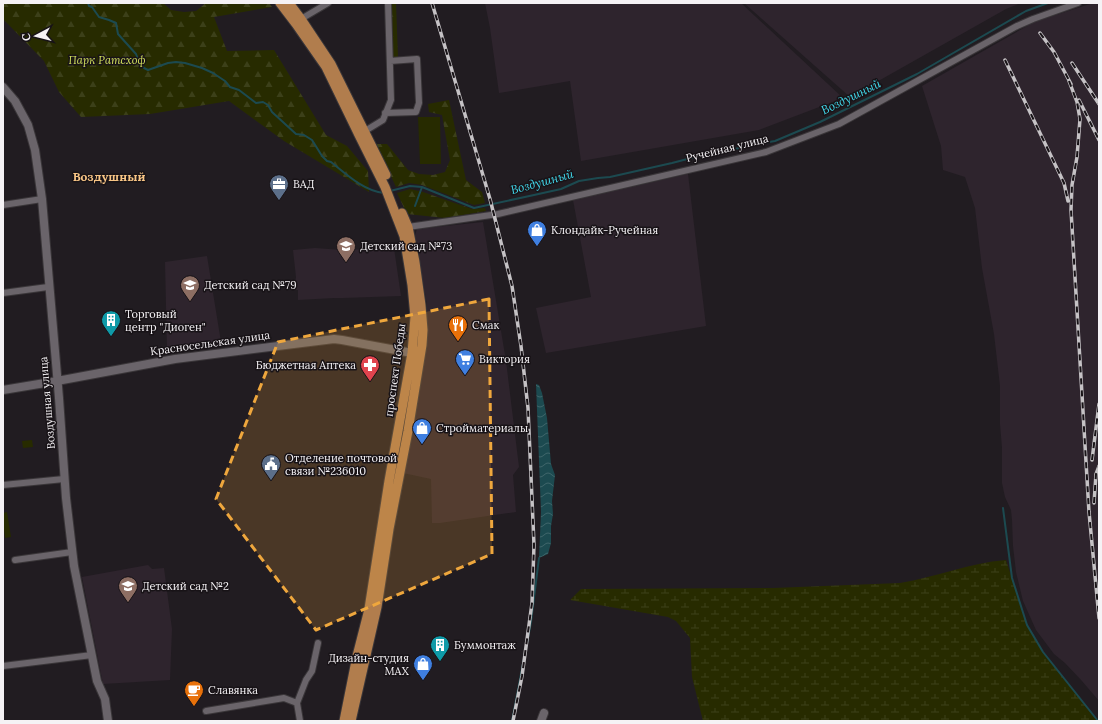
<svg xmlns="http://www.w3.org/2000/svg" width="1102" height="724" viewBox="0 0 1102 724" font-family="Lora,serif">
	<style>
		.built { fill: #2e242d }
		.green { fill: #272b00 }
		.forest { fill: url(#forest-firs) }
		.wetland { fill: url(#wetland-marsh) }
		.water { fill: url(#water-waves) }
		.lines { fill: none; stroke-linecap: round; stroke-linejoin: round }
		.stream { stroke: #1c4a50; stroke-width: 2 }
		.street-casing { stroke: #3a3639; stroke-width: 8 }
		.secondary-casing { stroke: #3a3639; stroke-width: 10 }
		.primary-casing { stroke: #3a3639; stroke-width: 11 }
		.street { stroke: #6a646a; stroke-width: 6 }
		.secondary { stroke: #6a646a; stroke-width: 8 }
		.primary { stroke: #b17d4d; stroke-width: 9 }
		.rail-casing { stroke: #c5c2c5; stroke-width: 3.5 }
		.rail { stroke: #181317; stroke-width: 2; stroke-dasharray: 6; stroke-linecap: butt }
		.marked { fill: #efa73d; fill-opacity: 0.2; stroke: #efa73d; stroke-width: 3; stroke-dasharray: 8 5; stroke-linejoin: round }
		.labels { text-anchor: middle; stroke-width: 3; stroke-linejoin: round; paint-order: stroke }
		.park-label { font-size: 11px; font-style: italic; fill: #d2e05d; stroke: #181317 }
		.street-label { font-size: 11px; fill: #f5f2f5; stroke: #181317 }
		.poi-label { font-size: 11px; fill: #f5f2f5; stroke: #181317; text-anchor: start }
		.water-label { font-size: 12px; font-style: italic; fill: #42d8eb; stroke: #181317 }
		.neighbourhood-label { font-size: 12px; font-weight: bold; fill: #f9c686; stroke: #181317 }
	</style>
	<defs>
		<pattern id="forest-firs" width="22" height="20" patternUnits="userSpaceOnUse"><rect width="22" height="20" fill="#272b00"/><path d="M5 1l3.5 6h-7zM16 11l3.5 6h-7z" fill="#3c4019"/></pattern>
		<pattern id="wetland-marsh" width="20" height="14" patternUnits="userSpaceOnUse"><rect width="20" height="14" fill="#272b00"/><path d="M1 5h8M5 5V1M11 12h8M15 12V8" fill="none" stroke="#3c4019"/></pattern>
		<pattern id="water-waves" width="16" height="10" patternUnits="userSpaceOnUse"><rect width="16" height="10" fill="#1c4a50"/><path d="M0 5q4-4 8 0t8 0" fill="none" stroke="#3e656a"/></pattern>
	</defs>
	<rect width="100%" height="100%" fill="#211c21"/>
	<!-- built -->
	<path class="built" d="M485,3H741L843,98L759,130L581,161L570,81L499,93L490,28Z
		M744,3H1021L1006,9L850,97Z
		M1093,3H1099V701L1082,681L1065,663L1054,654L1036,630L1023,601L1016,572L1013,546L1012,520L1011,510L1005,497L1002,483V448L1000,424V386L994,334L982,268L975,208L965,177L943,170L941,146L922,86L1034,22Z
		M688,174L706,326L546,353L536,308L591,297L573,200Z
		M483,222L506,361L519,467L513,475L516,512L440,523H432L431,479L403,473L425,343L427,305L415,235L417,229Z
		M315,248L342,250L394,248L401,296L343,298H334L298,300V290H294L296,277L293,250Z
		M207,256L221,342L167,349L165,262Z
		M148,565L152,569L164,568L172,629L170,680L103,684L82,577Z"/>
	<!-- green -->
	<path class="green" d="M418,117H440L441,164H420Z
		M32,440L33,447L23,448L22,441Z
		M7,512L11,537L5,538L3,521V513Z"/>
	<!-- forest -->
	<path class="forest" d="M3,3H163L171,10L184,12L196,11L206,3H269L272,7L214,17L227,51L274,50L326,135L347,146L368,171L369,192L284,141L229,101L150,114L81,117L59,92L44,61L3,19Z
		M390,3H396L398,57H392Z
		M449,100L466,180L482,192L485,203L474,205L422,185L409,183L396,187L376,144H387L408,170L419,174L433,175L445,172L450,160L442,115L429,112L428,104Z
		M410,189L423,192L472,209L485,208L486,211L445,218L407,214L397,193Z"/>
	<!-- wetland -->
	<path class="wetland" d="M1006,560L1027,625L1043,652L1098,721H703L692,677L690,638L676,621L668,617L570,600L581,589L773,588L900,583C936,577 969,563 1006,560Z"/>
	<!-- water -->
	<path class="water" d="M536,384L539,385L542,393L547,418L551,464L555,475L552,501L553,514L551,526V543L548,554L539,558L541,512Z"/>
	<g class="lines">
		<!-- stream -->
		<path class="stream" d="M88,3L89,6L92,7L99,17L109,20L116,23L118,34L136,54L139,62L144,68L148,70L168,63L176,62L185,63L202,68L213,73L225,81L230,87L239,90L256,103L263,102L268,105L272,112L296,134L304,135L312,140L322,156L327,161L331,162C346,174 364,191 384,193
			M390,191L410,186L422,187L474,208L534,195L561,189L579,181L598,178L610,177L672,163L699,156L731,150L751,145L775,141L820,122L917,74L1026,11L1048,3
			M415,206L422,187
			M1003,508L1012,578L1027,625L1043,652L1098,721
			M512,721L531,622L539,558"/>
		<defs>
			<path id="street" d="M301,19L328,3
				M385,113L416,112L419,103L417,59L390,61
				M365,131L383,120L391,100L388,3
				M3,205L42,199
				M408,227L498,214L766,152L839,124L1017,26L1033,19L1078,3
				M3,293L48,287
				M3,485L64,479
				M15,560L72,552
				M3,666L92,655
				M297,703L306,680L312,671L318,643
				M206,711L284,698L297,703L300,721"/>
			<path id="secondary" d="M3,87L15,101L28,125L35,150L42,199L59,398L66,498L74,566L97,681L105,699L108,721
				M3,390L57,381L175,359L334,339L342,340L412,353
				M541,721L544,713"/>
			<path id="primary" d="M280,3L296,24L326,67L359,135L385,187L404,236L412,285L415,317L412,353L389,481L369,609L357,656L344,721
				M289,3L301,19L331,64L386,175
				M351,721L377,607L389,529L408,431L422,345L423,330L421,305L415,262L408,227L402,213"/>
		</defs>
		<!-- street casing -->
		<use href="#street" class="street-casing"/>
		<!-- secondary casing -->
		<use href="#secondary" class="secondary-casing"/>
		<!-- primary casing -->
		<use href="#primary" class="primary-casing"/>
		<!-- street -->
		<use href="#street" class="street"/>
		<!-- secondary -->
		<use href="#secondary" class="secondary"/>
		<!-- primary -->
		<use href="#primary" class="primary"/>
		<defs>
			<path id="rail" d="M432,3L490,199L512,286L521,346L528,408L534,545L532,603L522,676L513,721
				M1040,33L1054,52L1071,84
				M1005,60L1064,183L1068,201
				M1072,63L1099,104
				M1069,81L1077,102L1080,119L1077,157L1072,185L1071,210L1089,512L1099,618
				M1079,100L1099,140
				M1092,460L1099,404
				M1094,503L1096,474L1099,466"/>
		</defs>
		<!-- rail casing -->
		<use href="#rail" class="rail-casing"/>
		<!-- rail -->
		<use href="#rail" class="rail"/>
	</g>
	<!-- marked area -->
	<path class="marked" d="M489,299L492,554L316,630L216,499L278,342Z"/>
	<!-- icons -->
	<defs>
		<symbol id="office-pin" viewBox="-11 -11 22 30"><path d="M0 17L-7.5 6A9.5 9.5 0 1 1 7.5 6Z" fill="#5c6f8a" stroke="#181317"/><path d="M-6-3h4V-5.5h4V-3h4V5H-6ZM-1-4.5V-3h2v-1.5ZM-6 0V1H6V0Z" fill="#fff"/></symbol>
		<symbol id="shop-pin" viewBox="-11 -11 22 30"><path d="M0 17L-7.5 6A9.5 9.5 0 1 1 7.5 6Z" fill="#3f7fe0" stroke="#181317"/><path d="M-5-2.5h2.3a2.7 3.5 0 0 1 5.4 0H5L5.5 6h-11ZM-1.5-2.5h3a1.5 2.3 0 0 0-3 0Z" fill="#fff"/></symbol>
		<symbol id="school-pin" viewBox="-11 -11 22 30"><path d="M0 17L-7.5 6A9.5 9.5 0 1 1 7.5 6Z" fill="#8d6e63" stroke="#181317"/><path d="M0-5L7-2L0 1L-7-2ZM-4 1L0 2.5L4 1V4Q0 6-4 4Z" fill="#fff"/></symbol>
		<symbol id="building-pin" viewBox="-11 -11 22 30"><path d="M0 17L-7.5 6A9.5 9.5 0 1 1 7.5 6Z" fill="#0f9aa8" stroke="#181317"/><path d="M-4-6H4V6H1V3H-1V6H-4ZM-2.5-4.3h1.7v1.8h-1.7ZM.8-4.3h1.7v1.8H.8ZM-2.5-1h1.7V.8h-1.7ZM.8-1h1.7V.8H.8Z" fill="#fff"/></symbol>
		<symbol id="restaurant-pin" viewBox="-11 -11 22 30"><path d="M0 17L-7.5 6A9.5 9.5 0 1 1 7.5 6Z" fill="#e8710a" stroke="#181317"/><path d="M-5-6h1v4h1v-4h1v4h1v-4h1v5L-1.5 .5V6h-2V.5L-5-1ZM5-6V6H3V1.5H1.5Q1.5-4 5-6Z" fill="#fff"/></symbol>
		<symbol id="supermarket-pin" viewBox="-11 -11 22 30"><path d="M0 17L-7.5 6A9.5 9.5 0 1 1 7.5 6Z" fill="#3f7fe0" stroke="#181317"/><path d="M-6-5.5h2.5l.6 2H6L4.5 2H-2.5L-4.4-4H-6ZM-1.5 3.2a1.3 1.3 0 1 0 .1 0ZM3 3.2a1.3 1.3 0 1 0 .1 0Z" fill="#fff"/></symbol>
		<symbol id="pharmacy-pin" viewBox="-11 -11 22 30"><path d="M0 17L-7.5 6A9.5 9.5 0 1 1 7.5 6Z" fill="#e0444e" stroke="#181317"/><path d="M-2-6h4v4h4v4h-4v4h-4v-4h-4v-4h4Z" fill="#fff"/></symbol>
		<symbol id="civic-pin" viewBox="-11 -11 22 30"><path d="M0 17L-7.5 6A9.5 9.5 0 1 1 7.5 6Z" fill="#5c6f8a" stroke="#181317"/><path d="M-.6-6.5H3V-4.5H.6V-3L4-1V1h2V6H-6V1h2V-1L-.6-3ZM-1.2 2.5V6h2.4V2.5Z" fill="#fff"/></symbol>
		<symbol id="cafe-pin" viewBox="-11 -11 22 30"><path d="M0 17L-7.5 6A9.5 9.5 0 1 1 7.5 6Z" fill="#e8710a" stroke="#181317"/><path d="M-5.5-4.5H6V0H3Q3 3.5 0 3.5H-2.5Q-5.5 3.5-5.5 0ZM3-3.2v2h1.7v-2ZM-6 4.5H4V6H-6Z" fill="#fff"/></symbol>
	</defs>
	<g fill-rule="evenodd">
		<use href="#office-pin" x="268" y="173" width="22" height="30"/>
		<use href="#shop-pin" x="526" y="219" width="22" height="30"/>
		<use href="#school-pin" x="335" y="235" width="22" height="30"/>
		<use href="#school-pin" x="179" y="274" width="22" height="30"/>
		<use href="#building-pin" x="100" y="309" width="22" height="30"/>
		<use href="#restaurant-pin" x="447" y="314" width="22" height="30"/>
		<use href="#supermarket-pin" x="454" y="348" width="22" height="30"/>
		<use href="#pharmacy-pin" x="359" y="354" width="22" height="30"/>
		<use href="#shop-pin" x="411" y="417" width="22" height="30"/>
		<use href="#civic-pin" x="260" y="453" width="22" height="30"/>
		<use href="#school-pin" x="117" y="575" width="22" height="30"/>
		<use href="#building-pin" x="429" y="634" width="22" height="30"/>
		<use href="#shop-pin" x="412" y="653" width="22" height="30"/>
		<use href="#cafe-pin" x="183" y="679" width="22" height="30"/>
	</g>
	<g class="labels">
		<!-- park labels -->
		<g class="park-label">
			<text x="107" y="64">Парк Ратсхоф</text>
		</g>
		<!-- street labels -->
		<g class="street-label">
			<text transform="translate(727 148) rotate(-14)" y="4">Ручейная улица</text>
			<text transform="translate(210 343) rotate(-8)" y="4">Красносельская улица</text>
			<text transform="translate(395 370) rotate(-82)" y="4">проспект Победы</text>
			<text transform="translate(47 403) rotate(-95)" y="4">Воздушная улица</text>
		</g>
		<!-- poi labels -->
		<g class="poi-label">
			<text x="293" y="188">ВАД</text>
			<text x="551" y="234">Клондайк-Ручейная</text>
			<text x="360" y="250">Детский сад №73</text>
			<text x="204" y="289">Детский сад №79</text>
			<text x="125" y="318">Торговый<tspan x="125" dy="13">центр "Диоген"</tspan></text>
			<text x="472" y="329">Смак</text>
			<text x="479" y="363">Виктория</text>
			<text x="356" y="369" text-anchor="end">Бюджетная Аптека</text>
			<text x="436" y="432">Стройматериалы</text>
			<text x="285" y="462">Отделение почтовой<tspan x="285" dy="13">связи №236010</tspan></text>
			<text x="142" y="590">Детский сад №2</text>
			<text x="454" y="649">Буммонтаж</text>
			<text x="409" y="662" text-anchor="end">Дизайн-студия<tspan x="409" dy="13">МAX</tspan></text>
			<text x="208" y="694">Славянка</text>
		</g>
		<!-- water labels -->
		<g class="water-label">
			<text transform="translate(851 97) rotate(-26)" y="4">Воздушный</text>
			<text transform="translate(542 182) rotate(-15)" y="4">Воздушный</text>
		</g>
		<!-- neighbourhood labels -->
		<g class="neighbourhood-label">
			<text x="109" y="181">Воздушный</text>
		</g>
	</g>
	<!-- border -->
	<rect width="1102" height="724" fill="none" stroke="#f5f2f5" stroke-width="8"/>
	<!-- north arrow -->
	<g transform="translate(36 36) rotate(263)" stroke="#181317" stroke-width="3" paint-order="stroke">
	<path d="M0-3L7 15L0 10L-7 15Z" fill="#f5f2f5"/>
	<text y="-6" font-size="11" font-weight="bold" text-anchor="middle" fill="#f5f2f5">С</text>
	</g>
</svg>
